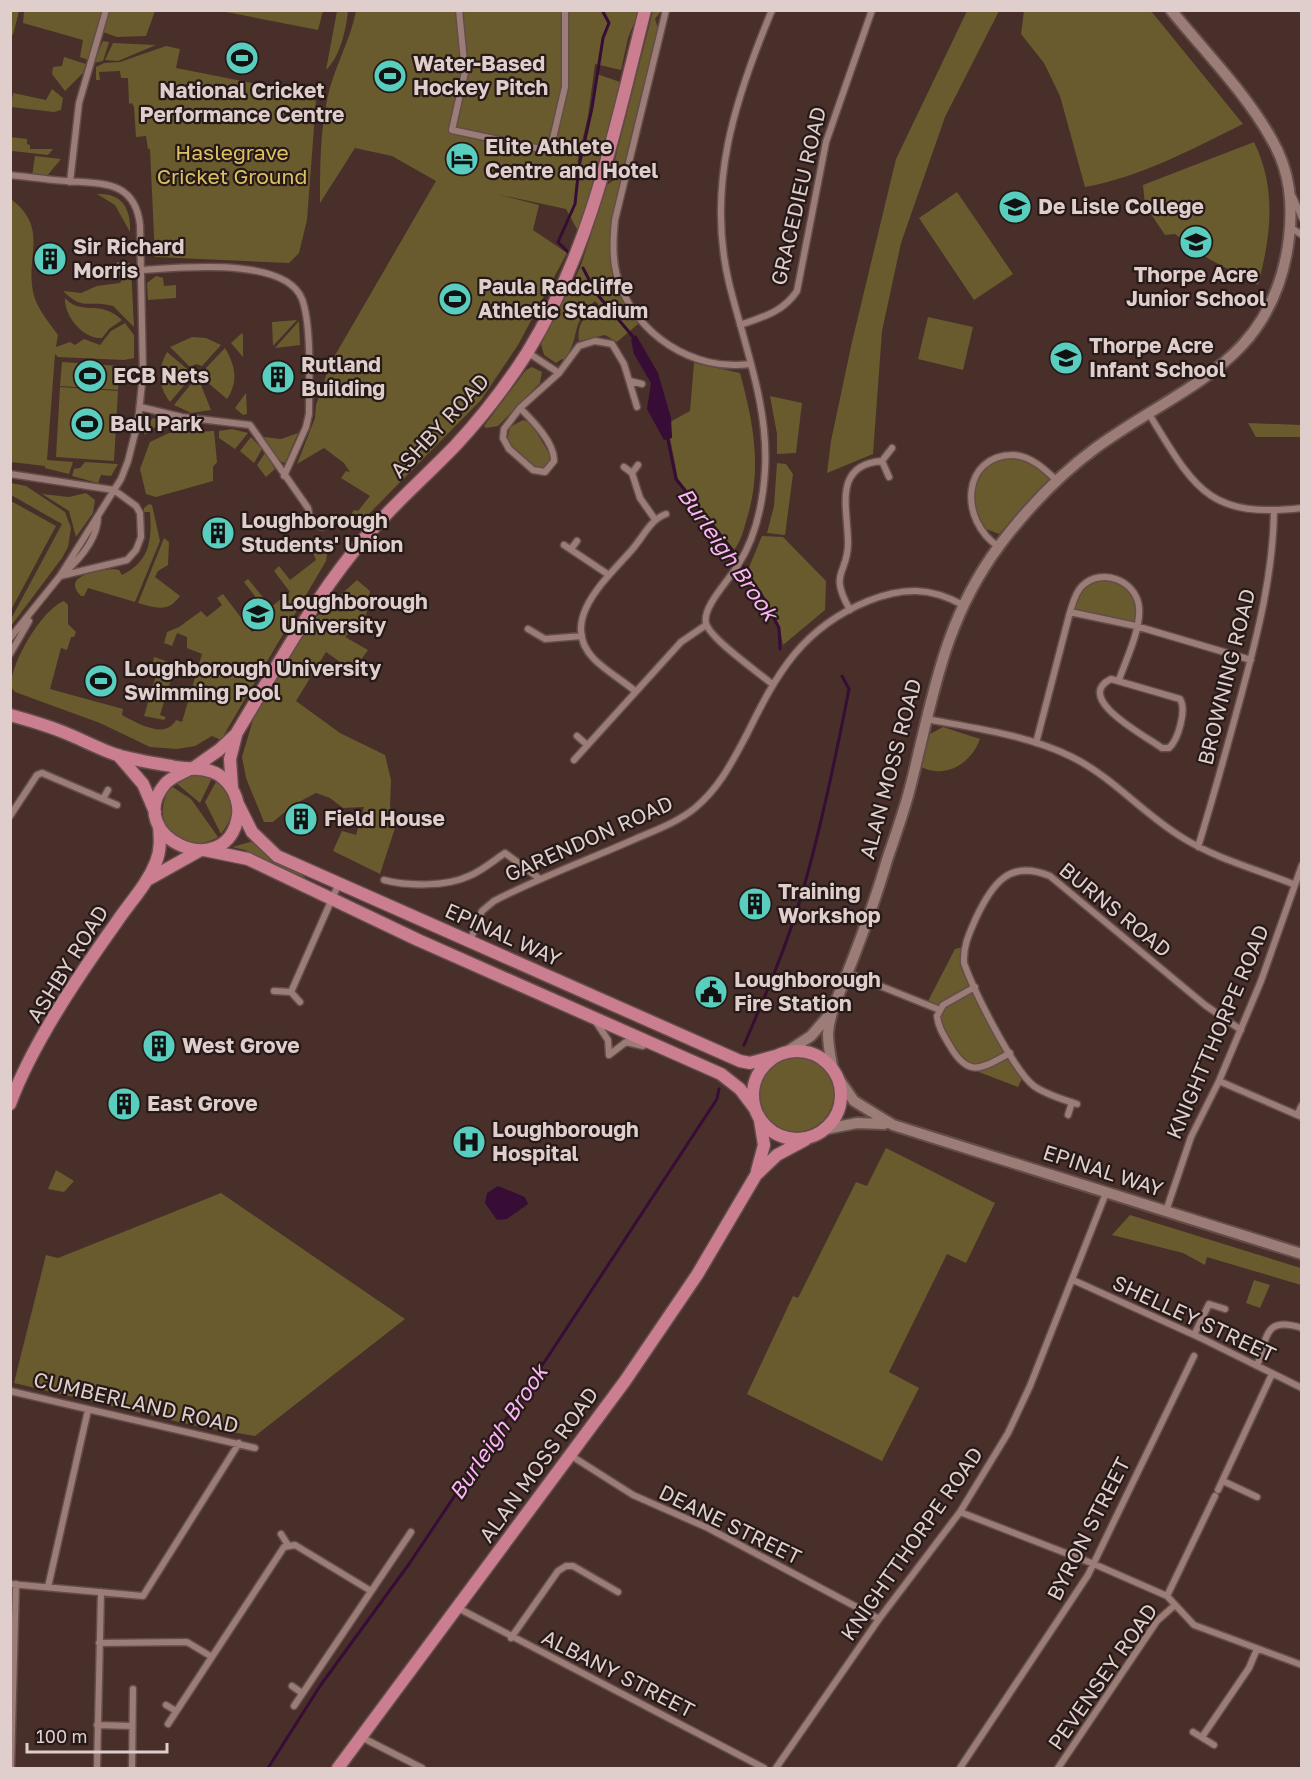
<svg xmlns="http://www.w3.org/2000/svg" width="1312" height="1779" viewBox="0 0 1312 1779" font-family="'Golos Text',sans-serif">
	<style>
		.green { fill: #695b2e }
		.water { fill: #370c35 }
		.lines { fill: none; stroke-linecap: round; stroke-linejoin: round }
		.stream { stroke: #370c35; stroke-width: 3 }
		.minor-casing { stroke: #634d4a; stroke-width: 9 }
		.tertiary-casing { stroke: #634d4a; stroke-width: 14 }
		.primary-casing { stroke: #634d4a; stroke-width: 15 }
		.minor { stroke: #9b7c76; stroke-width: 6 }
		.tertiary { stroke: #9b7c76; stroke-width: 10 }
		.primary { stroke: #cc7e91; stroke-width: 12 }
		.labels { text-anchor: middle; stroke-width: 4.5; stroke-linejoin: round; paint-order: stroke }
		.poi-label { font-size: 21px; font-weight: bold; fill: #dfcecb; stroke: #261a18; text-anchor: start }
		.park-label { font-size: 21px; fill: #dfc164; stroke: #261a18 }
		.street-label { font-size: 21px; fill: #dfcecb; stroke: #261a18 }
		.water-label { font-size: 22px; font-style: italic; fill: #fdb4f6; stroke: #261a18 }
	</style>
	<rect width="100%" height="100%" fill="#482f2a"/>
	<!-- green -->
	<path class="green" d="M11,10L19,11L13,35L11,34Z
		M24,11H155L146,36L117,37L97,30L88,60L80,57L83,40L23,23Z
		M221,11H323L318,30Z
		M337,11H348C346,30 340,57 326,70Z
		M356,11H639L628,38L621,70L595,64L588,116L577,163L584,152L597,74L620,82L586,218L578,231L566,209L496,194L539,205L533,230L567,253L518,345L481,400L354,529L346,522L354,510L358,511L370,496L341,478L346,471L350,472L344,463L324,448L297,464L315,418L316,405L330,364L436,181L392,156L355,148L320,203C320,168 320,134 327,100C333,69 350,42 356,11Z
		M653,11H661L655,19L658,28L623,169L610,179Z
		M967,11H999L945,117L901,243L882,331L873,454L827,473L831,441L852,342L896,159Z
		M1024,11H1151L1243,124C1192,149 1141,177 1085,187L1060,96L1044,63L1021,34Z
		M103,41L109,42L103,61L93,63Z
		M113,43L156,45L118,61L105,60Z
		M166,46L180,49L176,68L302,93L316,101L307,220L299,253L289,263L155,257L150,149H148L146,136L136,137L134,107L132,103L129,104L128,78H121L120,71L99,72L100,80H96V67L104,63L120,62Z
		M64,57L86,64L83,73L65,91L52,74L53,67L62,66Z
		M52,89L63,98L61,110L54,112L11,107L13,93L46,100Z
		M10,137L27,139V144L30,145V149H53L48,155L12,151Z
		M1254,142C1277,189 1271,236 1258,285L1209,259L1175,234L1165,235L1145,205L1143,185Z
		M35,156L61,159L46,177L32,176Z
		M622,174C609,232 606,271 638,324L617,342L605,335L579,341C576,324 586,315 599,305L595,301C568,326 582,336 564,360L562,359L556,363L544,355L541,344L580,268L607,185Z
		M957,192L1013,274L974,300L919,218Z
		M97,194C122,193 131,208 130,232L115,205Z
		M11,199C52,231 22,258 35,299C40,312 50,324 58,335L56,347L70,342L75,345L84,339L100,345L111,331L125,323L134,335V358L124,360L58,357L55,354L47,460L73,462L69,474L45,468V466L11,462Z
		M117,262L129,263L131,267L134,327L113,306C89,299 84,312 63,291L81,293L97,286L120,283L122,280L116,271Z
		M156,276L163,278L164,286L176,285V298L148,300L147,283Z
		M65,298C82,317 99,298 122,320L109,329L102,338C83,339 64,316 65,298Z
		M928,317L973,327L963,370L918,359Z
		M297,320L273,346L272,322Z
		M299,321L300,345L275,348Z
		M242,333L243,335V357L231,343Z
		M192,337L206,338L221,345L202,366L196,364L190,367L170,347Z
		M225,348C235,365 239,381 227,399L206,381V368Z
		M167,352L187,369L188,381L170,402C158,386 157,370 167,352Z
		M62,362L120,366L118,390L60,386Z
		M694,363L740,373C753,421 762,466 748,515C744,527 742,540 734,550L678,479L670,438L672,437L670,422L690,411Z
		M532,367L542,372L540,383L498,426L486,428L484,426L526,370Z
		M191,384L201,385L211,410L191,413L174,405Z
		M60,387L118,391L114,461L56,457Z
		M246,393L247,414L243,415L235,408Z
		M770,396L802,403L796,453L777,454V434Z
		M153,418L164,421L144,435L145,427Z
		M523,420L531,423L550,455L551,460L544,469L530,465L507,441L510,427Z
		M1248,423L1301,425V437H1256Z
		M232,429L248,433L235,449L219,438V431Z
		M214,431L217,462L213,467V481L156,497L146,494L140,469L150,442L169,433Z
		M298,433L285,463L279,461L263,437L281,439Z
		M251,437L262,449L254,463L240,451Z
		M265,453L275,469L266,477L257,465Z
		M1015,455L1029,459L1057,481L1020,510L999,534L976,525C964,489 976,462 1015,455Z
		M85,462L118,464L111,476L101,475L98,483L72,476L74,469L80,468Z
		M777,463L786,464L793,474L785,535L767,533L774,506Z
		M11,483L26,486L65,512L71,528L68,547L62,558L11,626V619L62,524L11,495Z
		M86,493L95,500L93,513L76,537L69,511L42,494L69,497Z
		M11,501L56,526L11,610Z
		M149,504L152,505L160,541L135,602L88,588L84,596H81C60,575 100,570 114,569L119,570L122,575C150,561 152,540 150,512H144V508Z
		M762,536L783,537L826,581L825,610L783,645L780,629L747,572Z
		M164,538L169,542L168,565L158,571L155,577L180,596C168,613 156,608 138,603Z
		M307,539L324,547L327,555L326,561L221,740L212,736L195,746L177,749L150,747L100,723L15,692L11,687C10,664 42,609 64,601L68,605V624L76,632L74,637H71L67,650L61,648L50,689L123,709L122,715C137,723 165,740 176,720L182,722L202,654L187,648V637L177,633L172,646L164,643L167,632L179,627L201,611L207,617L222,605L217,598L223,594L252,632L271,617L244,582L248,579L271,607L290,592L274,571L279,566L290,580L316,560Z
		M1102,577L1122,581L1137,598L1136,626L1070,612L1083,585Z
		M357,580L370,591L366,616L345,637L368,650L353,671L326,652L296,701L340,733L385,755L391,780L390,806L396,825L380,874L333,851L342,831L356,835L364,807L343,808L330,798L316,793L293,805L273,822H264L246,778L242,757L258,703L312,621Z
		M154,657L169,662L174,670L160,715L166,717L164,720L144,716L157,672L151,670Z
		M943,727L980,739C971,764 945,780 919,766L930,734Z
		M192,774L212,778L200,803L175,782Z
		M217,780C235,796 236,816 221,834L205,802Z
		M171,786L191,799L218,837C179,859 147,823 171,786Z
		M254,841C270,860 296,865 311,884L245,850L232,847Z
		M964,947L968,975L1024,1074L1018,1087L963,1066L940,1030L939,1010L926,1005L955,949Z
		M758 1094a38 38 0 1 1 76 0a38 38 0 1 1-76 0Z
		M886,1148L995,1203L966,1263L947,1254L889,1372L919,1388L882,1461L747,1394L793,1296L798,1298L856,1182L867,1186Z
		M56,1170L74,1181L64,1192L48,1189Z
		M221,1193L405,1319L255,1436L196,1426L14,1383L46,1255L58,1258Z
		M1130,1215L1301,1268V1285L1207,1257L1205,1265L1183,1253L1112,1235Z
		M1254,1280L1270,1285L1260,1308L1246,1303Z"/>
	<!-- water -->
	<path class="water" d="M636,335L658,373L671,418L672,438L664,440L647,409L651,383L634,354L631,339Z
		M498,1186L525,1197L528,1204L507,1219L497,1220L485,1203L487,1193Z"/>
	<g class="lines">
		<!-- stream -->
		<path class="stream" d="M571,255L558,242L575,204L579,166L592,108L603,38L609,23L602,10
			M583,268L596,293L635,339
			M667,435L676,479L733,551L764,599L779,628L780,649
			M744,1045C766,994 788,943 803,890C822,824 836,756 849,689L842,676
			M268,1768L320,1686L409,1564L549,1355L717,1099L719,1089"/>
		<defs>
			<path id="minor" d="M459,10L465,72L452,130L550,151L565,87V10
				M666,10L615,220C613,240 612,260 618,279C635,334 693,372 750,364
				M10,175C29,177 48,180 66,181C102,184 135,180 140,225L143,374L138,421L128,461L121,479L60,576L10,638
				M70,182L79,103L106,10
				M1293,197L1302,218
				M1290,227L1302,235
				M141,270C178,268 285,256 302,299C312,326 309,385 309,414L306,427L284,476
				M740,325C763,317 783,312 797,291L826,142L872,10
				M527,352L559,373
				M630,381L642,384
				M140,407L182,417L250,425L308,508L310,518L322,527
				M520,408C532,420 555,443 554,461L545,472L533,470L509,449L503,438L504,429L520,408L559,373L579,346L595,341L612,344L624,364L637,407
				M1149,414C1194,487 1207,519 1302,508
				M882,461L889,477
				M624,467L632,473L640,498L654,518
				M632,473L638,465
				M10,474L114,490L136,506L140,513L141,537L136,550L127,560L60,576
				M564,545L609,575
				M999,547C958,520 962,455 1013,455C1030,455 1046,470 1057,481
				M571,549L577,541
				M63,574C80,559 98,539 98,516
				M850,610C828,571 848,575 848,543C848,509 832,465 882,461L892,448
				M1070,612C1073,603 1075,593 1082,586C1101,567 1136,580 1139,607C1141,630 1126,659 1119,680
				M528,629L545,639L582,636
				M10,654L29,621
				M1111,679L1180,699C1187,710 1178,740 1169,748H1162C1147,737 1072,698 1111,679Z
				M772,684C758,672 709,638 706,623C702,607 730,579 738,565C756,537 763,503 765,470C769,407 744,344 729,283C706,186 735,99 772,10
				M635,691C622,680 606,671 594,659C558,622 605,580 629,553C642,540 649,520 666,514
				M926,719C974,728 1028,735 1072,757C1114,778 1143,814 1183,838C1217,859 1256,869 1293,884
				M577,736L586,744
				M1036,743L1070,612L1136,626L1251,660
				M574,760L681,642L706,625
				M103,799L108,790
				M10,816L37,775L42,773L117,805
				M1198,847C1214,795 1228,744 1242,692C1258,633 1273,573 1274,512
				M384,880C407,886 446,887 469,876C482,871 493,861 505,853L540,879
				M470,941L482,911L494,901C540,877 588,860 635,839C656,830 678,822 695,808C720,787 732,762 747,734C777,673 802,628 868,601C903,587 930,587 963,605
				M848,973L940,1010
				M975,987L943,1005L937,1016C938,1027 944,1036 950,1046C969,1079 982,1068 1010,1053
				M274,991L291,992L300,1002
				M291,992L339,883
				M596,1022L608,1040L609,1055L626,1042L643,1046
				M1219,1081L1302,1117
				M1077,1104C1064,1100 1045,1094 1034,1086C1013,1070 973,989 964,963C963,946 969,934 976,918C992,884 1009,859 1050,876L1205,1005L1241,1030
				M1068,1115L1072,1102
				M1297,1115L1302,1105
				M1166,1211L1191,1137L1219,1081L1261,981L1302,865
				M1073,1280L1203,1339L1302,1388
				M1194,1335L1209,1304L1225,1309
				M1257,1366C1268,1336 1264,1316 1302,1328
				M10,1391L255,1448
				M570,1455L633,1495L708,1528L879,1619
				M1223,1481L1257,1497
				M1218,1490L1272,1374
				M960,1512L1094,1564L1167,1596L1194,1625L1302,1665
				M281,1534L288,1545
				M10,1584L143,1596L239,1443
				M48,1587L88,1410
				M1167,1596L1215,1496
				M458,1608L764,1768
				M511,1638L558,1571L566,1566H573L618,1592
				M99,1643L187,1642L212,1657
				M292,1686L302,1693
				M166,1705L176,1711
				M294,1706L411,1532
				M168,1724L284,1547L295,1545L371,1591
				M97,1725L132,1726
				M1193,1732L1214,1745
				M361,1737L422,1768
				M1202,1737L1249,1668L1257,1649
				M11,1768L16,1584
				M97,1768L101,1592
				M132,1768L133,1689
				M776,1768L879,1619L960,1512L1008,1433L1030,1386L1106,1193
				M960,1768L1088,1575L1194,1356
				M1058,1768L1157,1621L1175,1605"/>
			<path id="tertiary" d="M785,1053L811,1036L830,1014
				M833,1071C831,1059 828,1046 828,1034C829,1013 840,993 847,974C862,936 876,898 887,860C895,836 904,812 910,788C933,699 942,623 999,546C1026,510 1060,474 1097,447C1184,384 1274,363 1289,238C1293,203 1290,171 1272,140C1246,93 1205,52 1171,10
				M836,1075L854,1101L893,1125L1302,1254
				M826,1129L857,1123L884,1124"/>
			<path id="primary" d="M10,715C28,720 46,725 63,732C81,739 99,749 117,755C134,760 153,763 171,766C187,770 205,766 219,775C232,784 240,800 238,815C228,885 121,837 165,784C170,778 180,774 188,770
				M118,755L143,784L155,812
				M192,769L219,750L236,734C273,673 309,607 354,551C384,513 421,481 455,446C482,417 506,386 527,353C592,248 615,128 645,10
				M232,788L230,759L236,735
				M237,802L252,832L277,856L740,1061L750,1063L779,1055
				M204,850L248,859L418,940L721,1074L740,1089L755,1109
				M149,879L199,851
				M753 1095a44 44 0 1 1 88 0a44 44 0 1 1-88 0Z
				M10,1104C32,1044 79,975 116,923C130,902 147,885 156,862C161,850 160,838 159,826
				M757,1171L764,1145L760,1120
				M338,1768L625,1381L697,1275L756,1175L777,1155L805,1140"/>
		</defs>
		<!-- minor casing -->
		<use href="#minor" class="minor-casing"/>
		<!-- tertiary casing -->
		<use href="#tertiary" class="tertiary-casing"/>
		<!-- primary casing -->
		<use href="#primary" class="primary-casing"/>
		<!-- minor -->
		<use href="#minor" class="minor"/>
		<!-- tertiary -->
		<use href="#tertiary" class="tertiary"/>
		<!-- primary -->
		<use href="#primary" class="primary"/>
	</g>
	<!-- icons -->
	<defs>
		<symbol id="stadium-disc" viewBox="-11 -11 22 22"><circle r="9.5" fill="#59cebe" stroke="#261a18"/><path d="M0-5a6.5 5 0 1 0 0 10a6.5 5 0 1 0 0-10ZM-3.5-1.8h7v3.6h-7Z" fill="#111"/></symbol>
		<symbol id="hotel-disc" viewBox="-11 -11 22 22"><circle r="9.5" fill="#59cebe" stroke="#261a18"/><path d="M-6-4.5h1.5V1H6V5H4.5V3h-9V5H-6ZM-4 0a1.8 1.8 0 1 1 3.6 0ZM.5 0V-2.5h3Q6-2.5 6 0Z" fill="#111"/></symbol>
		<symbol id="school-disc" viewBox="-11 -11 22 22"><circle r="9.5" fill="#59cebe" stroke="#261a18"/><path d="M0-5L7-2L0 1L-7-2ZM-4 1L0 2.5L4 1V4Q0 6-4 4Z" fill="#111"/></symbol>
		<symbol id="building-disc" viewBox="-11 -11 22 22"><circle r="9.5" fill="#59cebe" stroke="#261a18"/><path d="M-4-6H4V6H1V3H-1V6H-4ZM-2.5-4.3h1.7v1.8h-1.7ZM.8-4.3h1.7v1.8H.8ZM-2.5-1h1.7V.8h-1.7ZM.8-1h1.7V.8H.8Z" fill="#111"/></symbol>
		<symbol id="university-disc" viewBox="-11 -11 22 22"><circle r="9.5" fill="#59cebe" stroke="#261a18"/><path d="M0-5L7-2L0 1L-7-2ZM-4 1L0 2.5L4 1V4Q0 6-4 4Z" fill="#111"/></symbol>
		<symbol id="civic-disc" viewBox="-11 -11 22 22"><circle r="9.5" fill="#59cebe" stroke="#261a18"/><path d="M-.6-6.5H3V-4.5H.6V-3L4-1V1h2V6H-6V1h2V-1L-.6-3ZM-1.2 2.5V6h2.4V2.5Z" fill="#111"/></symbol>
		<symbol id="hospital-disc" viewBox="-11 -11 22 22"><circle r="9.5" fill="#59cebe" stroke="#261a18"/><path d="M-5-5h3v3.5h4V-5h3V5h-3V1.5h-4V5h-3Z" fill="#111"/></symbol>
	</defs>
	<g fill-rule="evenodd">
		<use href="#stadium-disc" x="223" y="39" width="38" height="38"/>
		<use href="#stadium-disc" x="371" y="57" width="38" height="38"/>
		<use href="#hotel-disc" x="443" y="140" width="38" height="38"/>
		<use href="#school-disc" x="996" y="188" width="38" height="38"/>
		<use href="#school-disc" x="1177" y="223" width="38" height="38"/>
		<use href="#building-disc" x="31" y="240" width="38" height="38"/>
		<use href="#stadium-disc" x="436" y="280" width="38" height="38"/>
		<use href="#school-disc" x="1047" y="339" width="38" height="38"/>
		<use href="#stadium-disc" x="71" y="357" width="38" height="38"/>
		<use href="#building-disc" x="259" y="358" width="38" height="38"/>
		<use href="#stadium-disc" x="68" y="405" width="38" height="38"/>
		<use href="#building-disc" x="199" y="514" width="38" height="38"/>
		<use href="#university-disc" x="239" y="595" width="38" height="38"/>
		<use href="#stadium-disc" x="82" y="662" width="38" height="38"/>
		<use href="#building-disc" x="282" y="800" width="38" height="38"/>
		<use href="#building-disc" x="736" y="885" width="38" height="38"/>
		<use href="#civic-disc" x="692" y="973" width="38" height="38"/>
		<use href="#building-disc" x="140" y="1027" width="38" height="38"/>
		<use href="#building-disc" x="105" y="1085" width="38" height="38"/>
		<use href="#hospital-disc" x="450" y="1123" width="38" height="38"/>
	</g>
	<g class="labels">
		<!-- poi labels -->
		<g class="poi-label">
			<text x="413" y="71">Water-Based<tspan x="413" dy="24">Hockey Pitch</tspan></text>
			<text x="242" y="98" text-anchor="middle">National Cricket<tspan x="242" dy="24">Performance Centre</tspan></text>
			<text x="485" y="154">Elite Athlete<tspan x="485" dy="24">Centre and Hotel</tspan></text>
			<text x="1038" y="214">De Lisle College</text>
			<text x="73" y="254">Sir Richard<tspan x="73" dy="24">Morris</tspan></text>
			<text x="1196" y="282" text-anchor="middle">Thorpe Acre<tspan x="1196" dy="24">Junior School</tspan></text>
			<text x="478" y="294">Paula Radcliffe<tspan x="478" dy="24">Athletic Stadium</tspan></text>
			<text x="1089" y="353">Thorpe Acre<tspan x="1089" dy="24">Infant School</tspan></text>
			<text x="301" y="372">Rutland<tspan x="301" dy="24">Building</tspan></text>
			<text x="113" y="383">ECB Nets</text>
			<text x="110" y="431">Ball Park</text>
			<text x="241" y="528">Loughborough<tspan x="241" dy="24">Students' Union</tspan></text>
			<text x="281" y="609">Loughborough<tspan x="281" dy="24">University</tspan></text>
			<text x="124" y="676">Loughborough University<tspan x="124" dy="24">Swimming Pool</tspan></text>
			<text x="324" y="826">Field House</text>
			<text x="778" y="899">Training<tspan x="778" dy="24">Workshop</tspan></text>
			<text x="734" y="987">Loughborough<tspan x="734" dy="24">Fire Station</tspan></text>
			<text x="182" y="1053">West Grove</text>
			<text x="147" y="1111">East Grove</text>
			<text x="492" y="1137">Loughborough<tspan x="492" dy="24">Hospital</tspan></text>
		</g>
		<!-- park labels -->
		<g class="park-label">
			<text x="232" y="160">Haslegrave<tspan x="232" dy="24">Cricket Ground</tspan></text>
		</g>
		<!-- street labels -->
		<g class="street-label">
			<text transform="translate(799 196) rotate(-77)" y="7">GRACEDIEU ROAD</text>
			<text transform="translate(440 426) rotate(-47)" y="7">ASHBY ROAD</text>
			<text transform="translate(1227 677) rotate(-76)" y="7">BROWNING ROAD</text>
			<text transform="translate(891 769) rotate(-75)" y="7">ALAN MOSS ROAD</text>
			<text transform="translate(589 839) rotate(-24)" y="7">GARENDON ROAD</text>
			<text transform="translate(1115 910) rotate(39)" y="7">BURNS ROAD</text>
			<text transform="translate(503 935) rotate(24)" y="7">EPINAL WAY</text>
			<text transform="translate(68 964) rotate(-58)" y="7">ASHBY ROAD</text>
			<text transform="translate(1218 1032) rotate(-67)" y="7">KNIGHTTHORPE ROAD</text>
			<text transform="translate(1103 1171) rotate(18)" y="7">EPINAL WAY</text>
			<text transform="translate(1194 1319) rotate(25)" y="7">SHELLEY STREET</text>
			<text transform="translate(136 1403) rotate(13)" y="7">CUMBERLAND ROAD</text>
			<text transform="translate(539 1465) rotate(-54)" y="7">ALAN MOSS ROAD</text>
			<text transform="translate(730 1525) rotate(26)" y="7">DEANE STREET</text>
			<text transform="translate(1089 1529) rotate(-63)" y="7">BYRON STREET</text>
			<text transform="translate(912 1544) rotate(-55)" y="7">KNIGHTTHORPE ROAD</text>
			<text transform="translate(618 1674) rotate(27)" y="7">ALBANY STREET</text>
			<text transform="translate(1103 1677) rotate(-55)" y="7">PEVENSEY ROAD</text>
		</g>
		<!-- water labels -->
		<g class="water-label">
			<text transform="translate(728 554) rotate(55)" y="8">Burleigh Brook</text>
			<text transform="translate(498 1432) rotate(-56)" y="8">Burleigh Brook</text>
		</g>
	</g>
	<!-- border -->
	<rect width="1312" height="1779" fill="none" stroke="#dfcecb" stroke-width="24"/>
	<!-- scale -->
	<path d="M27 1743v9h140v-9" fill="none" stroke="#dfcecb" stroke-width="3"/>
	<text x="36" y="1743" font-size="18" fill="#dfcecb" stroke="#261a18" stroke-width="4.5" paint-order="stroke">100 m</text>
</svg>
